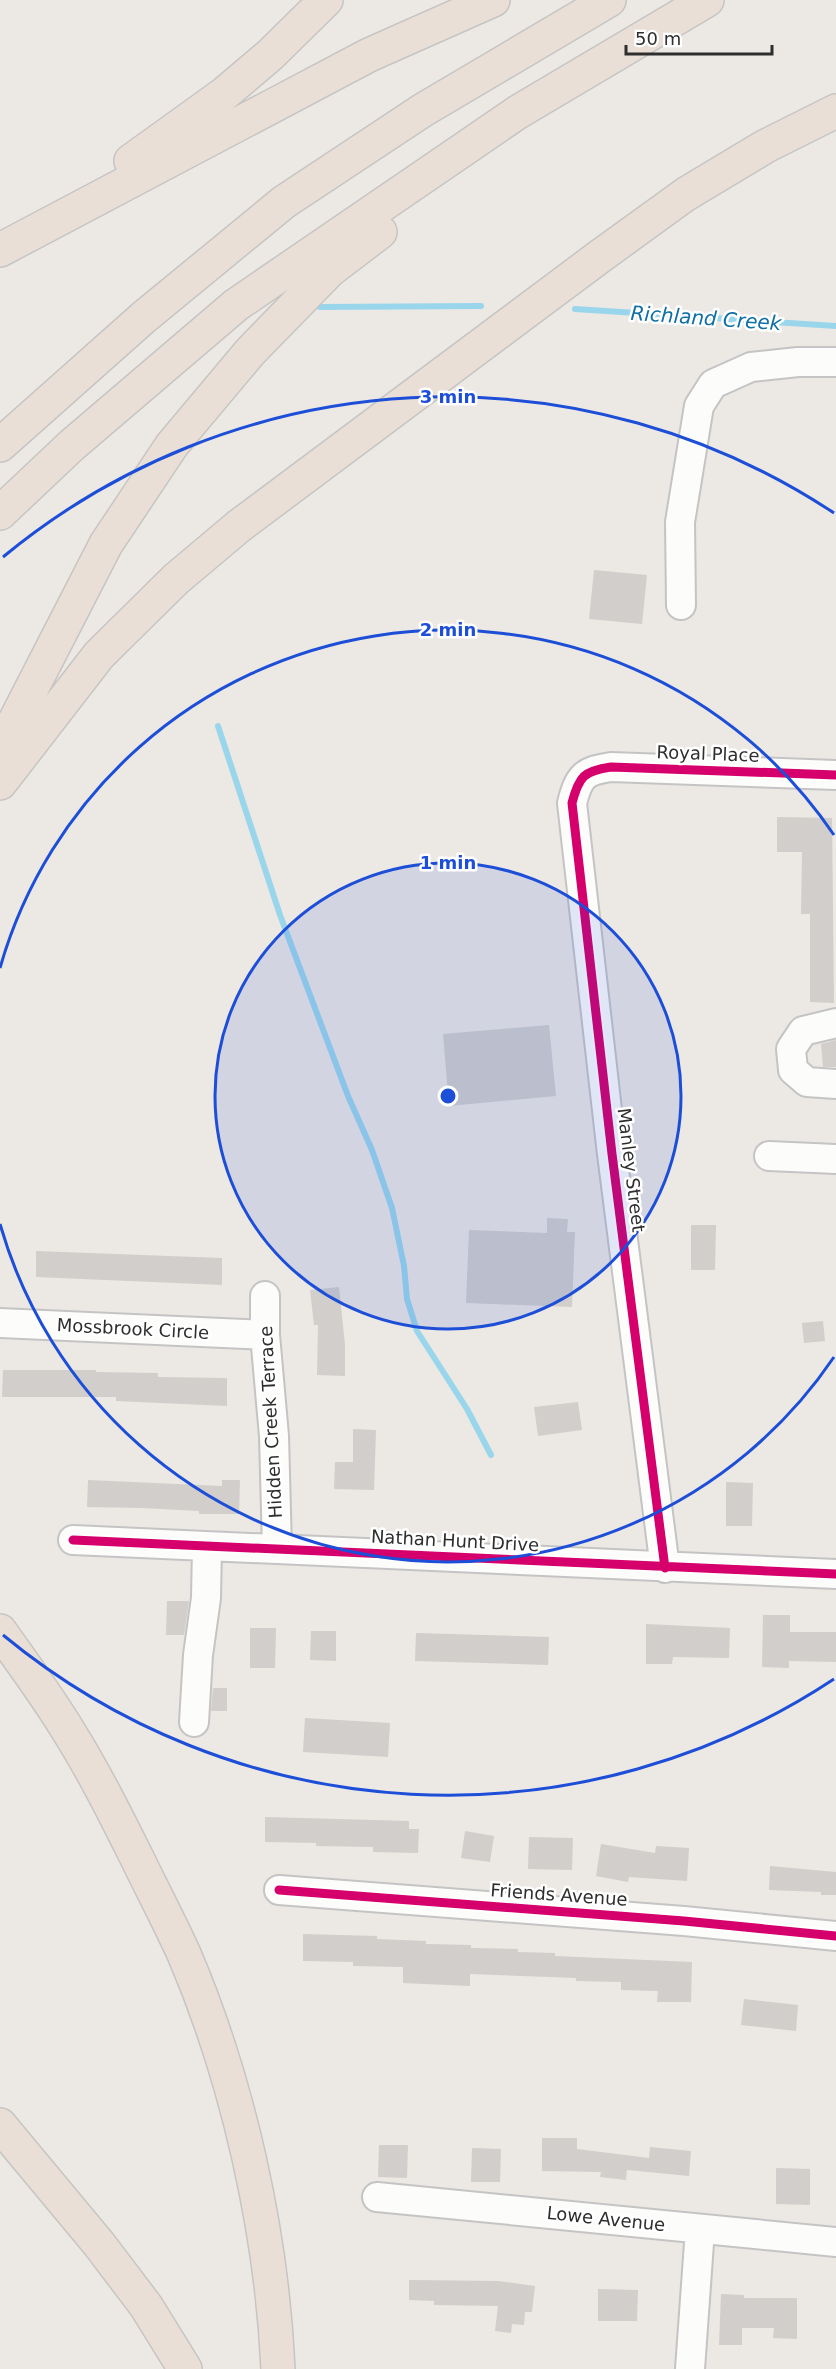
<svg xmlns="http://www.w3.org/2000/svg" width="836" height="2369" viewBox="0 0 836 2369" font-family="'DejaVu Sans',sans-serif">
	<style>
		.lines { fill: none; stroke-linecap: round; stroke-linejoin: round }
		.stream { stroke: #99d6ec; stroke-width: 6 }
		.building { fill: #d1cecb }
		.minor-casing { stroke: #c5c4c5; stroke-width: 32 }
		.highway-casing { stroke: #c6c5c4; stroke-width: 36 }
		.minor { stroke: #fcfcfb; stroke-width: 28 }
		.highway { stroke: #eadfd6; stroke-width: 33 }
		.cycleway-casing { stroke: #fff; stroke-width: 13 }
		.cycleway { stroke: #d6006c; stroke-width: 9 }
		.ring { fill: none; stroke: #1d4ed8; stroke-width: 3 }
		.labels { text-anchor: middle; stroke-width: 5; stroke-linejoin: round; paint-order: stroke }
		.street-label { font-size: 18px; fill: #2e2e2e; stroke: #fff }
		.water-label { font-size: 20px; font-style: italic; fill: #0d6fa3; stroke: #fff }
		.centre { fill: #1d4ed8; stroke: #fff; stroke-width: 3 }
		.ring-label { font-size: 18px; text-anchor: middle; font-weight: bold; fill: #1d4ed8; stroke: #fff; stroke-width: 5; stroke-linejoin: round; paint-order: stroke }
	</style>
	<rect width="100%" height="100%" fill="#ece8e4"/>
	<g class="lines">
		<!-- stream -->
		<path class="stream" d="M320,307L481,306
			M575,309L836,326
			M218,726L280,915L348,1096L372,1150L392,1208L404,1266L407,1299L417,1331L467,1409L491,1455"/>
	</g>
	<!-- building -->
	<path class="building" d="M594,570L647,575L642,624L589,619Z
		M777,817L832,818L834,1003L810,1002V914H801L802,852H777Z
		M549,1025L556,1096L449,1106L443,1034Z
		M836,1040V1067H823L821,1044Z
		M547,1218L568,1219L567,1232H575L572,1307L466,1303L469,1230L547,1233Z
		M691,1225H716L715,1270H691Z
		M36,1251L222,1258V1285L36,1277Z
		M339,1287L345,1345V1376L317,1375L318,1325H314L310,1290Z
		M823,1321L825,1341L804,1343L802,1323Z
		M3,1370H96V1372L158,1373V1377L227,1378V1406L116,1401V1397H2Z
		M578,1402L582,1430L538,1436L534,1407Z
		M353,1429L376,1430L374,1490L334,1489L335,1462H353Z
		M88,1480L222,1486V1480H240L239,1514H199V1511L141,1508L87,1507Z
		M726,1482L753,1483L752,1526H726Z
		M167,1601H189L184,1635H166Z
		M763,1615H790V1632H836V1662L789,1661V1668L762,1667Z
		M646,1624L730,1628L729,1658L673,1657L672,1664H646Z
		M250,1628H276L275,1668H250Z
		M311,1631H336V1661L310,1660Z
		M416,1633L549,1637L548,1665L415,1661Z
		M213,1688H227V1711H211Z
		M305,1718L390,1723L388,1757L303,1752Z
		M265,1817L409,1821V1829H419L418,1853L373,1852V1847L316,1846V1843L265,1842Z
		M465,1831L494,1836L490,1862L461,1858Z
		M529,1837L573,1838L572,1870L528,1869Z
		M601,1844L655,1853L656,1846L689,1848L687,1881L629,1877L628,1882L596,1876Z
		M770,1866L836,1872V1895H821V1892L769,1890Z
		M303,1934L377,1936V1939L426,1941V1944L471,1945V1948L518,1949V1952L555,1953V1956L692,1962L691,2002H657L658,1991L621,1990V1982L576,1981V1978L470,1974V1986L403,1983V1967L353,1966V1962L303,1961Z
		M744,1999L798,2005L796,2031L741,2025Z
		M542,2138H577V2149L649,2158L650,2147L691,2151L689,2176L627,2170L626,2180L600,2177L601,2172L542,2171Z
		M379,2145H408L407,2178L378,2177Z
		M472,2148L501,2149L500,2182H471Z
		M776,2168L810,2169V2205L776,2204Z
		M409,2280L498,2281L535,2286L532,2312H525L524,2325L512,2324L511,2333L495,2331L498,2306L434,2305V2301L409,2300Z
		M598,2289L638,2290L637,2321H598Z
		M721,2294L744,2295V2298H797V2339L773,2338L774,2328H742V2345H719Z"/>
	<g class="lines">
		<defs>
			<path id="minor" d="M681,605L680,522L699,406L713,384L751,367L798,362H836
				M836,1023L803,1031L791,1049L793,1070L807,1082L836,1084
				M769,1156L836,1159
				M265,1296V1335L274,1436L277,1549
				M0,1323L265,1335
				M73,1540L836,1574
				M665,1568L612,1154L572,803C579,776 584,771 611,767L836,775
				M194,1722L198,1655L206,1598L207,1547
				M279,1890L684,1921L836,1936
				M377,2197L836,2242
				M690,2369L700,2229"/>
			<path id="highway" d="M131,161L224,94L270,55L326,0
				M0,250L369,55L493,0
				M0,445L144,317L284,202L423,110L609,0
				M0,513L72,445L236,305L518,112L707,0
				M0,750L106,544L172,445L250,352L330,270L380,232
				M0,783L99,655L176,579L239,526L599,257L686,194L766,146L836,111
				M0,1631C23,1664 48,1697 69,1732C94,1772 115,1814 136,1856C152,1889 169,1921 184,1954C238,2080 272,2233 278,2369
				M0,2125L99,2244L146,2306L185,2369"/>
		</defs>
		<!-- minor casing -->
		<use href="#minor" class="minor-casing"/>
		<!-- highway casing -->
		<use href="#highway" class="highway-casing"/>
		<!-- minor -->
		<use href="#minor" class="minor"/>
		<!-- highway -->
		<use href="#highway" class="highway"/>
		<defs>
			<path id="cycleway" d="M73,1540L836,1574
				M665,1568L612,1154L572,803C579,776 584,771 611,767L836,775
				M279,1890L684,1921L836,1936"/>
		</defs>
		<!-- cycleway casing -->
		<use href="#cycleway" class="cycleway-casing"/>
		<!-- cycleway -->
		<use href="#cycleway" class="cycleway"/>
	</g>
	<!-- distance rings -->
	<circle cx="448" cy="1096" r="233" fill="#1d4ed8" fill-opacity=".12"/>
	<g class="ring">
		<circle cx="448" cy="1096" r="233"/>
		<path d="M834 1357A466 466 0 0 1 0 1224M0 968A466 466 0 0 1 834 835"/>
		<path d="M834 1679A699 699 0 0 1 3 1635M3 557A699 699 0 0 1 834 513"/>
	</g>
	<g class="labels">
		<!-- street labels -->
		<g class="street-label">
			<text transform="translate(708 754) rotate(2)" y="6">Royal Place</text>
			<text transform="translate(631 1170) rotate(83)" y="6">Manley Street</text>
			<text transform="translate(133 1329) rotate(3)" y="6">Mossbrook Circle</text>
			<text transform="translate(271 1422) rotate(-93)" y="6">Hidden Creek Terrace</text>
			<text transform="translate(455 1541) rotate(3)" y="6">Nathan Hunt Drive</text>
			<text transform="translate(559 1895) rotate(4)" y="6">Friends Avenue</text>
			<text transform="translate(606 2219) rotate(6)" y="6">Lowe Avenue</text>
		</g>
		<!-- water labels -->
		<g class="water-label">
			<text transform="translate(706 318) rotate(4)" y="7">Richland Creek</text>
		</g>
	</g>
	<circle cx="448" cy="1096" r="9" class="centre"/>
	<g class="ring-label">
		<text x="448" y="403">3 min</text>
		<text x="448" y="636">2 min</text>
		<text x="448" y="869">1 min</text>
	</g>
	<!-- scale -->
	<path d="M626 45v9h146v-9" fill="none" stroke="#2e2e2e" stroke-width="3"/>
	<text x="635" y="45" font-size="18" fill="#2e2e2e" stroke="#ffffff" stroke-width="4.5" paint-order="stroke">50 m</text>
</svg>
